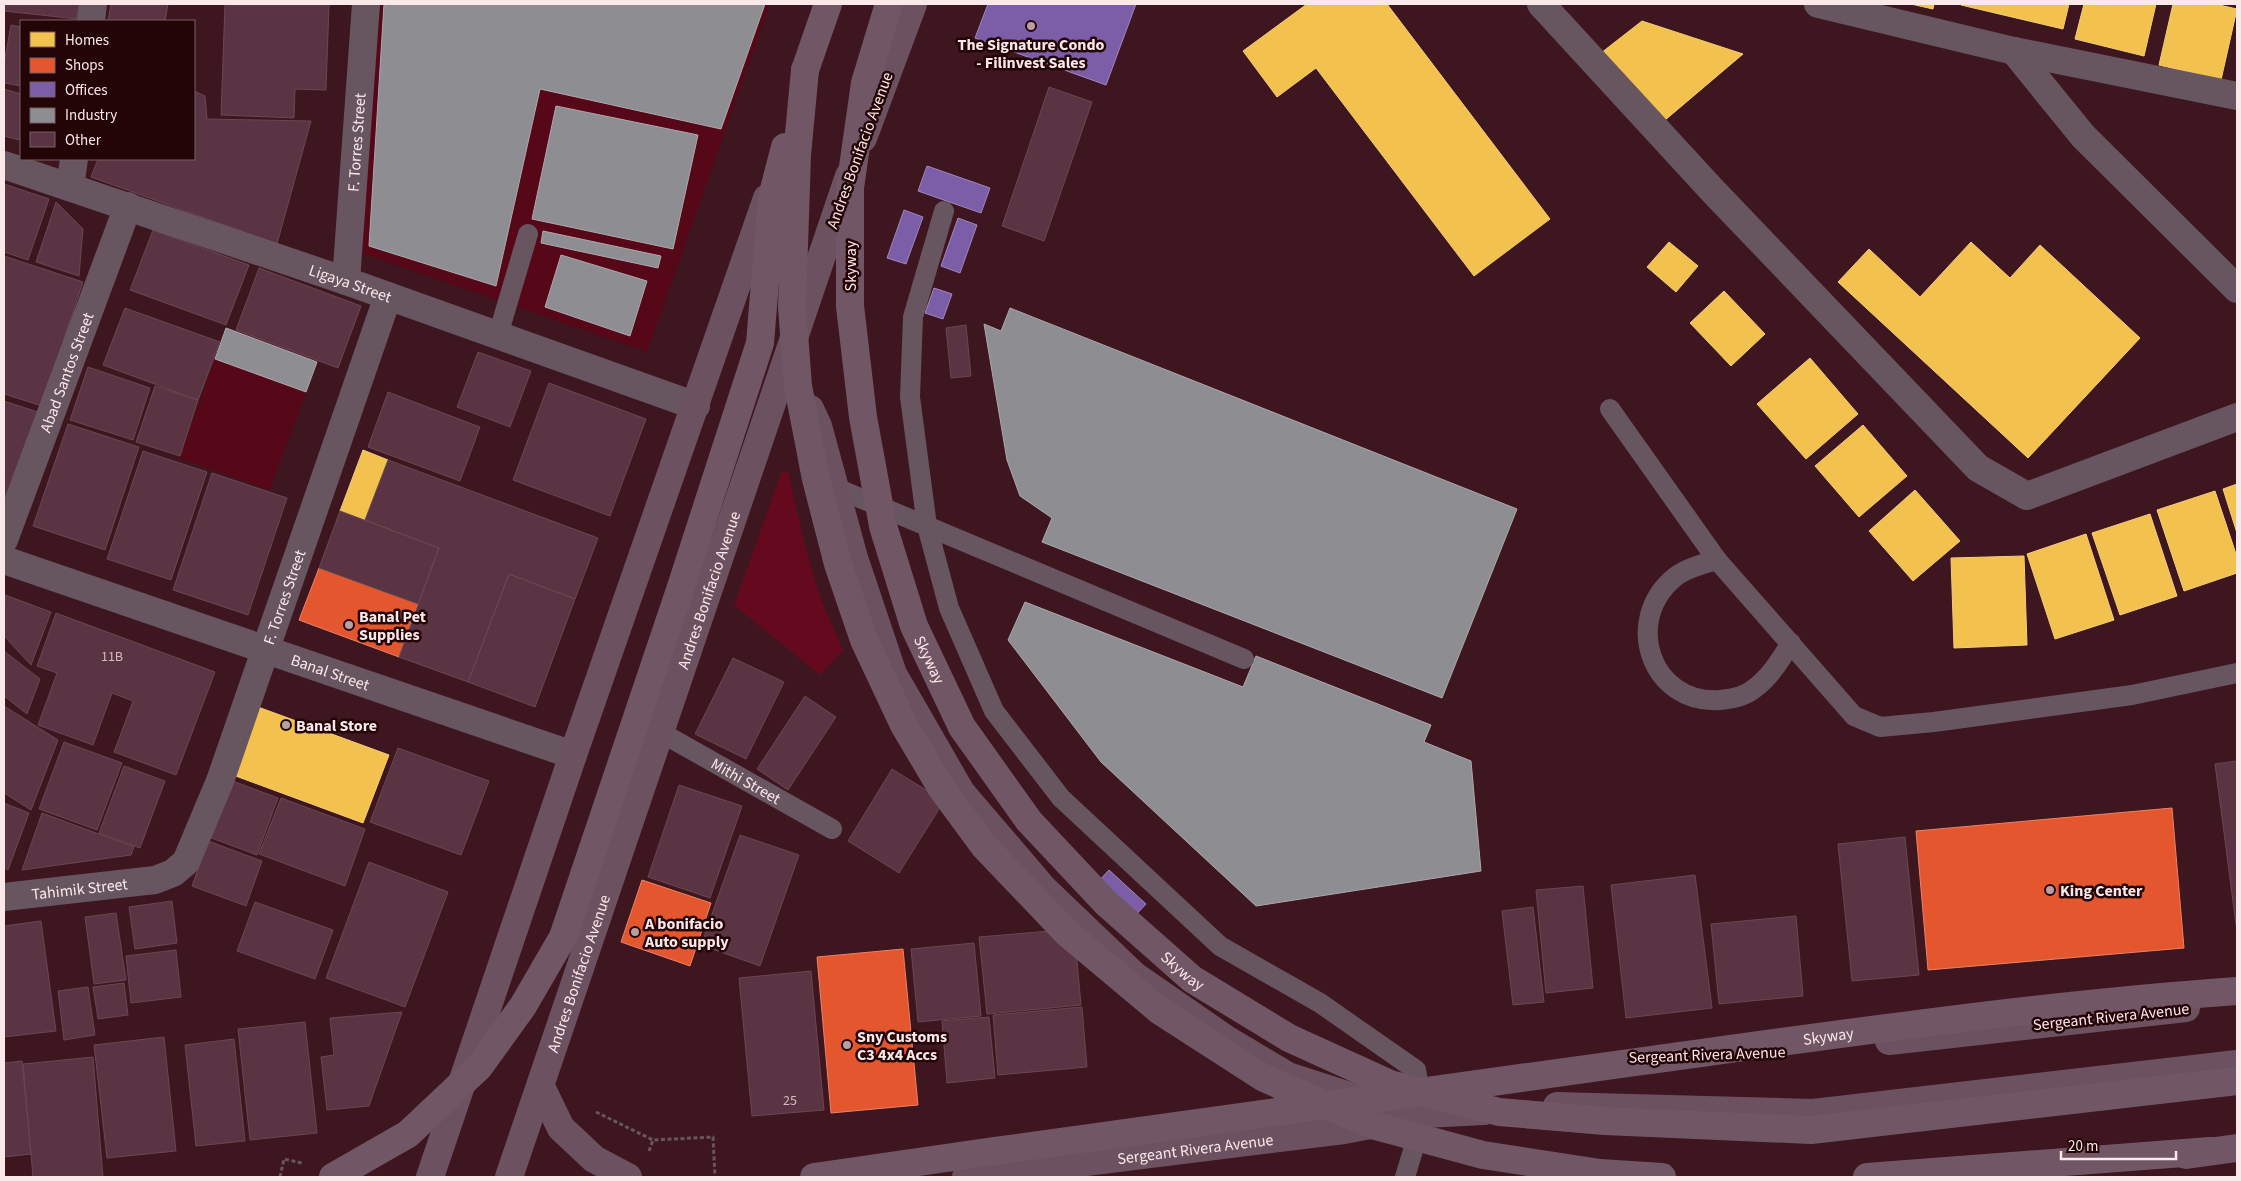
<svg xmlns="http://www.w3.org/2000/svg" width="2241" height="1181" viewBox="0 0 2241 1181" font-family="'Source Sans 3',sans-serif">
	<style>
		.built { fill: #560819 }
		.green { fill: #65091e }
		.homes { fill: #f2c14e; stroke: #f5cd7c }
		.shops { fill: #e4572e; stroke: #eb8266 }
		.offices { fill: #7b5ea7; stroke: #a187bb }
		.industry { fill: #8d8d92; stroke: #aea8ac }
		.building { fill: #5a3442; stroke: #694852 }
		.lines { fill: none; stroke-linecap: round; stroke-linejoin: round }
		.path { stroke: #69555e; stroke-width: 3; stroke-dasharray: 4 2.5; stroke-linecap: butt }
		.service { stroke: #675560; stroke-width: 20 }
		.minor { stroke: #675560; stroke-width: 28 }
		.primary { stroke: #6c5260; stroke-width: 28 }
		.motorway { stroke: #715765; stroke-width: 28 }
		.motorway-bridge { stroke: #715765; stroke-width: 28 }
		.poi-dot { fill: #b99ea2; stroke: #230508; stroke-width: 2 }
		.labels { text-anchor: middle; stroke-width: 5; stroke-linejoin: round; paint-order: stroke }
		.number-label { font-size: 14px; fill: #d3bbbf }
		.poi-label { font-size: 16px; font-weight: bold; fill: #fbe8e9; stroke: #230508; text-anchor: start }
		.street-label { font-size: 16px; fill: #fbe8e9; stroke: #230508 }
	</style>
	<rect width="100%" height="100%" fill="#3e161f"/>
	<!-- built -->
	<path class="built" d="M380,4H770L647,352L361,253Z
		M226,328L317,362L270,490L179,458Z"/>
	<!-- green -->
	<path class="green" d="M782,471L788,472L805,546L821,600L843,650L820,675L734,605Z"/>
	<!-- homes -->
	<path class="homes" d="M1307,4H1387L1550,219L1474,276L1316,68L1277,97L1243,51Z
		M1911,4H1934L1933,9Z
		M1961,4H2069L2063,29L1961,5Z
		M2084,4H2156L2144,56L2075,39Z
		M2173,4H2215L2237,9L2221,80L2159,65Z
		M1642,21L1743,54L1664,121L1601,53Z
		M1669,242L1698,266L1676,292L1647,267Z
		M1971,242L2010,278L2040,245L2140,338L2028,458L1838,282L1869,249L1920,297Z
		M1724,291L1765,334L1731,366L1690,323Z
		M1810,358L1858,414L1806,459L1757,404Z
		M1863,425L1907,476L1859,517L1815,466Z
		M363,450L388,460L365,520L340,511Z
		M2237,484V533L2223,489Z
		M1915,490L1960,541L1913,581L1869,531Z
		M2215,491L2237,557V573L2184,591L2157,510Z
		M2150,514L2177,596L2120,615L2092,533Z
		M2086,534L2114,620L2055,639L2027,554Z
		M2024,556L2027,645L1954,648L1951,558Z
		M258,707L389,755L363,823L233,775Z"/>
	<!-- shops -->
	<path class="shops" d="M319,568L418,604L399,657L299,620Z
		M2172,808L2184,948L1928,970L1916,831Z
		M642,880L711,903L690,966L621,942Z
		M903,949L918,1105L831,1113L817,957Z"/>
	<!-- offices -->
	<path class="offices" d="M988,4H1136L1106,85L975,38Z
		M927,166L990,188L981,213L918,191Z
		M904,210L923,217L906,264L887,258Z
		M958,218L977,225L960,273L941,266Z
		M934,288L952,294L943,319L925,313Z
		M1109,870L1146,904L1132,919L1096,884Z"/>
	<!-- industry -->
	<path class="industry" d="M384,4H765L721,129L540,89L496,286L369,246Z
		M556,106L698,135L673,249L532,219Z
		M543,231L661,256L658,268L541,243Z
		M561,255L647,281L630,336L545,307Z
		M1010,308L1517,509L1442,698L1042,542L1052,518L1020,496L1007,460L984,324L1001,331Z
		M226,328L317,362L306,392L215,359Z
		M1025,602L1243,687L1256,656L1431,725L1424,742L1471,761L1481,871L1256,906L1101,762L1008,640Z"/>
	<!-- building -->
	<path class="building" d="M4,4H79L77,19L4,11Z
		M111,4H168L165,21H108Z
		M225,4H329L326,90L295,89L294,118L221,115Z
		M11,25L21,27V86L4,83V64Z
		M1049,87L1092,102L1044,241L1002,226Z
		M4,89L21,94V133L19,140L4,136Z
		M194,91L205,96L207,119L311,121L277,244L91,177L98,159H194Z
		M4,184L49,199L28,260L4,252Z
		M56,202L83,229L79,276L36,262Z
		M153,230L249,265L226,325L130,290Z
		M4,256L83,282L42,406L4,394Z
		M259,268L361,306L338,368L236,330Z
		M125,308L220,342L198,400L103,365Z
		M966,325L971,376L951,378L946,328Z
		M478,352L531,371L510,427L457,407Z
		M88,367L150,388L133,440L70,420Z
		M549,383L646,419L610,516L513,480Z
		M155,386L198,400L180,456L136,442Z
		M388,392L480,427L460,481L368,447Z
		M4,401L41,413L4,518Z
		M68,424L139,447L105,550L33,526Z
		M143,451L207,472L171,580L107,559Z
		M388,460L598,538L575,599L509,574L468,682L399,657L439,548L365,520Z
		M212,473L287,498L248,615L173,590Z
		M340,511L439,548L418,604L319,568Z
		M509,574L575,599L535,707L468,682Z
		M5,595L51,612L31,665L4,636Z
		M56,613L215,672L176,775L114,752L133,701L112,693L93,745L38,725L57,673L37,666Z
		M4,651L40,679L27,714L4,696Z
		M733,658L784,682L746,759L695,734Z
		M805,696L836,717L788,790L757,769Z
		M4,706L58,740L31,810L4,793Z
		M64,742L122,763L97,830L39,809Z
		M398,748L489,781L461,855L370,822Z
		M2237,761V932L2215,764Z
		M124,766L165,781L140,848L99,833Z
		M892,769L944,801L899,873L848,841Z
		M230,780L278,798L257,855L209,837Z
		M679,785L742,806L710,898L648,877Z
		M281,798L365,829L345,886L259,854Z
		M4,803L29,813L8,870L4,868Z
		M42,813L134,847L131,855L22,870Z
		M740,835L799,855L760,966L701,945Z
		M1905,837L1919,975L1852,981L1838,844Z
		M208,841L262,861L246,906L192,886Z
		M369,862L448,892L405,1007L326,978Z
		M1695,875L1712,1008L1626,1018L1611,885Z
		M1583,886L1593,988L1546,993L1536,890Z
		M172,901L177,943L135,949L129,907Z
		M255,902L333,930L315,979L237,951Z
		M1533,907L1544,1002L1513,1005L1502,911Z
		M116,913L126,980L94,984L85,917Z
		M1796,916L1803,996L1719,1004L1711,924Z
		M41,921L56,1031L4,1037V926Z
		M1074,929L1081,1005L987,1014L979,937Z
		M974,943L981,1016L918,1022L911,949Z
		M176,950L181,997L131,1003L126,956Z
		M811,971L824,1110L752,1116L739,978Z
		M124,983L128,1015L98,1019L93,987Z
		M88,987L95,1035L64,1040L58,991Z
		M1082,1007L1087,1067L998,1075L993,1015Z
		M402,1012L369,1106L327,1110L321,1057L334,1055L330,1018Z
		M989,1017L995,1078L947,1083L942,1021Z
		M305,1022L317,1133L250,1140L238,1029Z
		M164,1037L176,1151L107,1158L94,1045Z
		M234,1039L245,1141L196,1146L185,1045Z
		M93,1057L103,1177H33L23,1064Z
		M22,1061L31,1154L4,1157V1063Z"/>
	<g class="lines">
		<!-- path -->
		<path class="path" d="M596,1112L653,1140L713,1137L715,1177
			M649,1151L653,1140
			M280,1177L284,1159L302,1163"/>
		<!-- service -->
		<g class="service">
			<path d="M944,211L913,317L910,397L927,526L949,608L994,711L1061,798L1220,946L1320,1003L1416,1070L1424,1114L1405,1177"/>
			<path d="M498,335L528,234"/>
			<path d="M1610,409L1717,560L1854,716L1880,727L1934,722L2132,695L2237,673"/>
			<path d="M836,488L1244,659"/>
			<path d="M1717,560C1703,564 1686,568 1675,577C1622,620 1651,705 1720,700C1732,699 1746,696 1755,688C1771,676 1780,660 1791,643"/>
			<path id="s1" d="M660,732L832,829"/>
		</g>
		<!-- minor -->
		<g class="minor">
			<path d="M1541,4L1712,190L1978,468L2027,496L2237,417"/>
			<path d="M1818,4L2014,51L2237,96"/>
			<path d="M91,21L93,4"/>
			<path d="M2014,51L2083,136L2237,289"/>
			<path id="s2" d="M4,165L346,281L696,406"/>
			<path d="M70,187L74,159"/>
			<path id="s3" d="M346,281L366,4"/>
			<path id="s4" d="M4,540L128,206"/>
			<path id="s5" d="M4,560L573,755"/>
			<path id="s6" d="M4,897L155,880L173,873L186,862L220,781L388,296"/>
		</g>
		<!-- primary -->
		<g class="primary">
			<path d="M863,138L913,4"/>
			<path d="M810,409L818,426L854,558L893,674L961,792L1043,888L1135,976L1226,1039L1288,1076L1359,1099L1424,1114L1484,1111"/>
			<path d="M1889,1041L2186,1008"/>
			<path d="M541,1087L561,1128L594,1159L628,1177"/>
			<path d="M1557,1106L1813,1113L2237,1064"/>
			<path d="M430,1177L573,755L767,198"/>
			<path id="s7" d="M509,1177L849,176"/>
			<path id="s8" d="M966,1177L1344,1130L1386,1122"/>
		</g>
		<!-- motorway -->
		<path class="motorway" d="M805,70L828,4
			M2186,1155L2237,1148"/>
		<!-- motorway-bridge -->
		<g class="motorway-bridge">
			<path id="s9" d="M889,4L865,83L850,188V306L863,417L883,526L914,626L962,727L1029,821L1106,903L1192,979L1289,1038L1390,1084L1499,1112L1605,1121L1811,1130L2237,1081"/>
			<path d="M805,70L797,155L792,307L798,386L816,479L838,564L864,640L904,725L942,789L984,846L1067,933L1160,1011L1264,1078L1372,1125L1483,1155L1600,1173L1662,1177"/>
			<path d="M333,1177L408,1134L479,1067L523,1006L563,937L680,590L760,343L772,197L785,147"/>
			<path id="s10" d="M814,1177C1090,1137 1366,1099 1643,1061C1840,1034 2038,1005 2237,991"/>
			<path d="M1867,1177L2210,1151"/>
		</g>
	</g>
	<!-- markers -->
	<g class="poi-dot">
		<circle cx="1031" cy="26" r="5"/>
		<circle cx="349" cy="625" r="5"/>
		<circle cx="286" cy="725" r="5"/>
		<circle cx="2050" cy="890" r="5"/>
		<circle cx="635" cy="932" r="5"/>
		<circle cx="847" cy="1045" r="5"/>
	</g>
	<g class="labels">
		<!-- number labels -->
		<g class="number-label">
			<text x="112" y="661">11B</text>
			<text x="790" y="1105">25</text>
		</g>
		<!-- poi labels -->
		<g class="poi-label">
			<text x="1031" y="50" text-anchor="middle">The Signature Condo<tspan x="1031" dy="18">- Filinvest Sales</tspan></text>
			<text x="359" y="622">Banal Pet<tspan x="359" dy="18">Supplies</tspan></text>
			<text x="296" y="731">Banal Store</text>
			<text x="2060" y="896">King Center</text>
			<text x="645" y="929">A bonifacio<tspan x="645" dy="18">Auto supply</tspan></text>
			<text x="857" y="1042">Sny Customs<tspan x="857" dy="18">C3 4x4 Accs</tspan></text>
		</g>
		<!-- street labels -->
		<g class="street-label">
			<text dy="6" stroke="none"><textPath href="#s3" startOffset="139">F. Torres Street</textPath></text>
			<text transform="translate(859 150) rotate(-70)" y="6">Andres Bonifacio Avenue</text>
			<text transform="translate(850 266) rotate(-90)" y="6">Skyway</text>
			<text dy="6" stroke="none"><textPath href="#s2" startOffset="366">Ligaya Street</textPath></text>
			<text dy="6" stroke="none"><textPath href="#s4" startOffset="179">Abad Santos Street</textPath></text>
			<text dy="6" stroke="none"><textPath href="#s7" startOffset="620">Andres Bonifacio Avenue</textPath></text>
			<text dy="6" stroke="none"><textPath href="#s6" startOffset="471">F. Torres Street</textPath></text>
			<text dy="6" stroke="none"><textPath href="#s9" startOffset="671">Skyway</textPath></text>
			<text dy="6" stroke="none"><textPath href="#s5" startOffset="345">Banal Street</textPath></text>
			<text dy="6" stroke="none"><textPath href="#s1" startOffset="99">Mithi Street</textPath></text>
			<text dy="6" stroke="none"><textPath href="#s6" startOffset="76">Tahimik Street</textPath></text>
			<text dy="6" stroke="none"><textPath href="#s9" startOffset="1076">Skyway</textPath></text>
			<text dy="6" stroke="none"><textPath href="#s7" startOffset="215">Andres Bonifacio Avenue</textPath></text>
			<text transform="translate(2111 1016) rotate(-6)" y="6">Sergeant Rivera Avenue</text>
			<text dy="6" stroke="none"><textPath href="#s10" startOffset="1024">Skyway</textPath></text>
			<text transform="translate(1707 1054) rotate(-2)" y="6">Sergeant Rivera Avenue</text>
			<text dy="6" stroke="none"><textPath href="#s8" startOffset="231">Sergeant Rivera Avenue</textPath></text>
		</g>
	</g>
	<!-- border -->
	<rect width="2241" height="1181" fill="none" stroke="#fbe8e9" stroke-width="10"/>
	<!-- legend -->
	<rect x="20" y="20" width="175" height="140" fill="#230508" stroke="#796062"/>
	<rect x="30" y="32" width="25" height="15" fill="#f2c14e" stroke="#796062"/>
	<text x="65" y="45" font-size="15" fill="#fbe8e9">Homes</text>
	<rect x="30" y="58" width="25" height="15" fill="#e4572e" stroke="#796062"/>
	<text x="65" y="70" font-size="15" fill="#fbe8e9">Shops</text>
	<rect x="30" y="82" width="25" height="15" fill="#7b5ea7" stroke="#796062"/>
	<text x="65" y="95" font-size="15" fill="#fbe8e9">Offices</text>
	<rect x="30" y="108" width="25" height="15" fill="#8d8d92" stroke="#796062"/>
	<text x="65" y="120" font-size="15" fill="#fbe8e9">Industry</text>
	<rect x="30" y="132" width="25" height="15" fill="#5a3442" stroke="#796062"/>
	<text x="65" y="145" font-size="15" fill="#fbe8e9">Other</text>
	<!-- scale -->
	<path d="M2061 1151v8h115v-8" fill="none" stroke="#fbe8e9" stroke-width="2.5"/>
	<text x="2068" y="1151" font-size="15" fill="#fbe8e9" stroke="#230508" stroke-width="4" paint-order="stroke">20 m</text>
</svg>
